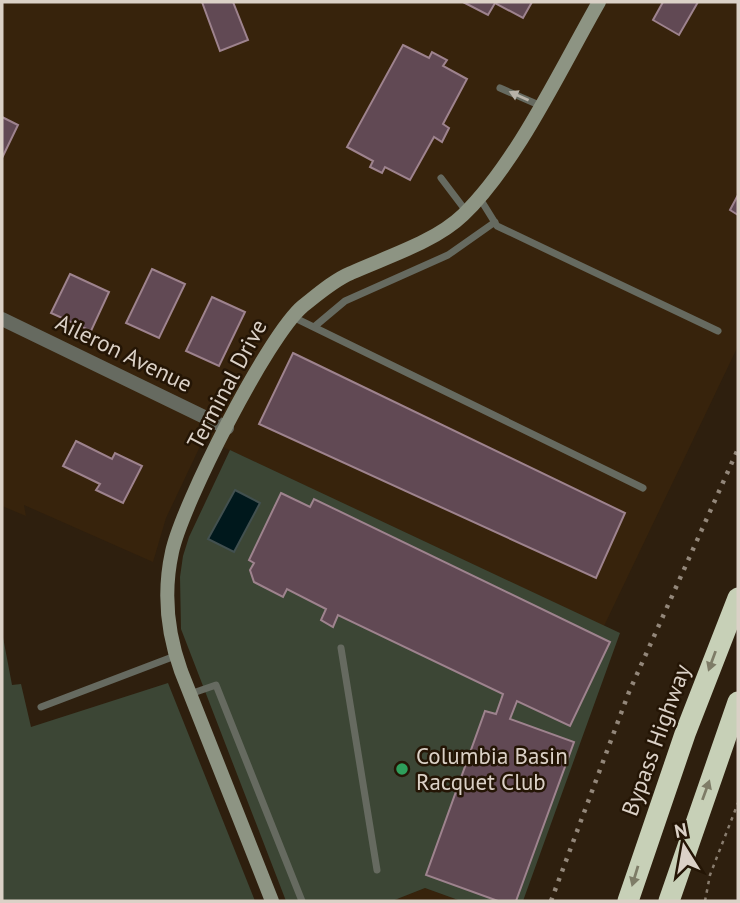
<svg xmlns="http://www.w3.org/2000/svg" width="740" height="903" viewBox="0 0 740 903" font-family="'PT Sans',sans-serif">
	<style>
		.built { fill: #37230c }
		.green { fill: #3c4635 }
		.water { fill: #00181c; stroke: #42504f; stroke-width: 2 }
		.building { fill: #614954; stroke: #9e838e; stroke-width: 2 }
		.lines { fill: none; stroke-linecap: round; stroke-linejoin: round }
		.path { stroke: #897d6f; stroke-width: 2.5; stroke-dasharray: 3.5 5; stroke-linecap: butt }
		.lane { stroke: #666a60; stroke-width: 7 }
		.street { stroke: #666a60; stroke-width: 14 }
		.secondary { stroke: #8d9483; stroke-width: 14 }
		.highway { stroke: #c7d0b7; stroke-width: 21 }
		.rail { stroke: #93877a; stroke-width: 4.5; stroke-dasharray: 3.5 7; stroke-linecap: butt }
		.oneway { fill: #b8b2a8 }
		.oneway2 { fill: #7e7c67 }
		.leisure-dot { fill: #2e9e5b; stroke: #241505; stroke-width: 2.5 }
		.labels { text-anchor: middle; stroke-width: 5; stroke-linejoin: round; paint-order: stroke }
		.street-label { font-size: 23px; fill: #dbd1c7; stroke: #241505 }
		.poi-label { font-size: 23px; fill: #dbd1c7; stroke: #241505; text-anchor: start }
	</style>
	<rect width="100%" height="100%" fill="#2e1f0e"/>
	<!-- built -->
	<path class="built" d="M2,2H738V346L604,626L204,438L166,518L153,562L24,505L26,516L2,506Z
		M425,888L461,901H392Z"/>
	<!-- green -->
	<path class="green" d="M230,450L620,633L523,901H461L425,888L392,901H286L181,629L180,577L183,556L189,537Z
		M2,632L12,685L21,684L31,727L168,683L255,901H2Z"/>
	<!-- water -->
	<path class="water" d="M235,490L260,503L234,552L208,539Z"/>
	<!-- building -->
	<path class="building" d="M202,2H233L248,40L220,51Z
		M463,2H532L523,18L495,3L488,15Z
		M663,2H698L679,35L653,20Z
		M403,45L429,58L432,52L447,60L443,66L467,79L443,124L449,128L442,142L434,137L410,180L385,167L382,173L370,167L373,161L347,147Z
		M2,117L18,125L2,158Z
		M738,195V215L730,210Z
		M152,269L185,284L159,338L126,323Z
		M70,274L109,292L91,331L51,313Z
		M212,297L245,312L219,366L186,351Z
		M293,353L625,513L596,578L259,424Z
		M76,441L112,459L115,453L142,466L123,503L96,490L100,484L63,466Z
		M281,493L310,507L314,499L610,642L570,726L517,701L510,719L574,742L516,901H498L426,875L485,711L496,714L503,694L338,615L333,627L321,620L326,609L287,589L283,597L254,582L250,570L254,563L249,560Z"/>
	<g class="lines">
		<!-- path -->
		<path class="path" d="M705,901L710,875L738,803"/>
		<!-- lane -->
		<path class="lane" d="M500,88L539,105
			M441,178L466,211
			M479,197L497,226L718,331
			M293,317L643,488
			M314,327L345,301L448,255L495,222
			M341,648L377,870
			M190,694L216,685L302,901
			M41,707L175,656"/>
		<!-- street -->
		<path class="street" d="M2,319L227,428"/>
		<!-- secondary -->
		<path class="secondary" d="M272,901L181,671C167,632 163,593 172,552C182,505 268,335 303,306C317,295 334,280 351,273C386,257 435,242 463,215C517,163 561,68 599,2"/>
		<!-- highway -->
		<path class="highway" d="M628,901L685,734L738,598
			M669,901L738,702"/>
		<!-- rail -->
		<path class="rail" d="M551,901L629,692L738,449"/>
	</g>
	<!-- one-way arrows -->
	<defs><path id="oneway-solid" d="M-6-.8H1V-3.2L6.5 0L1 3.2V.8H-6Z" transform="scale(1.75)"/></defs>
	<use class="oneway" href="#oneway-solid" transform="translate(519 96) rotate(-156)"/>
	<g class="oneway2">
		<use href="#oneway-solid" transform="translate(712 661) rotate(110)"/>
		<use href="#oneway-solid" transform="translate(706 790) rotate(-70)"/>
		<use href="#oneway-solid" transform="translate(635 876) rotate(107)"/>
	</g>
	<!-- markers -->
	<circle class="leisure-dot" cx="402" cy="769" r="7"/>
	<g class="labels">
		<!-- street labels -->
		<g class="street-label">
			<text transform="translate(124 353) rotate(26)" y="8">Aileron Avenue</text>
			<text transform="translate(227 384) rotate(-62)" y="8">Terminal Drive</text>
			<text transform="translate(656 740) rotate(-70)" y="8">Bypass Highway</text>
		</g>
		<!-- poi labels -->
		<g class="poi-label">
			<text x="416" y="764">Columbia Basin<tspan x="416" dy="26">Racquet Club</tspan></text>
		</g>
	</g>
	<!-- border -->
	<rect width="740" height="903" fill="none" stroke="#dbd1c7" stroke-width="7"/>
	<!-- north arrow -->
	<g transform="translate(684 847) rotate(349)" stroke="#241505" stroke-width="5" paint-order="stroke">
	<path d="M0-5L12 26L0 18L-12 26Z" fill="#dbd1c7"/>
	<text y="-10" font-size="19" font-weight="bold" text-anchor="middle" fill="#dbd1c7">N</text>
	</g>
</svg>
